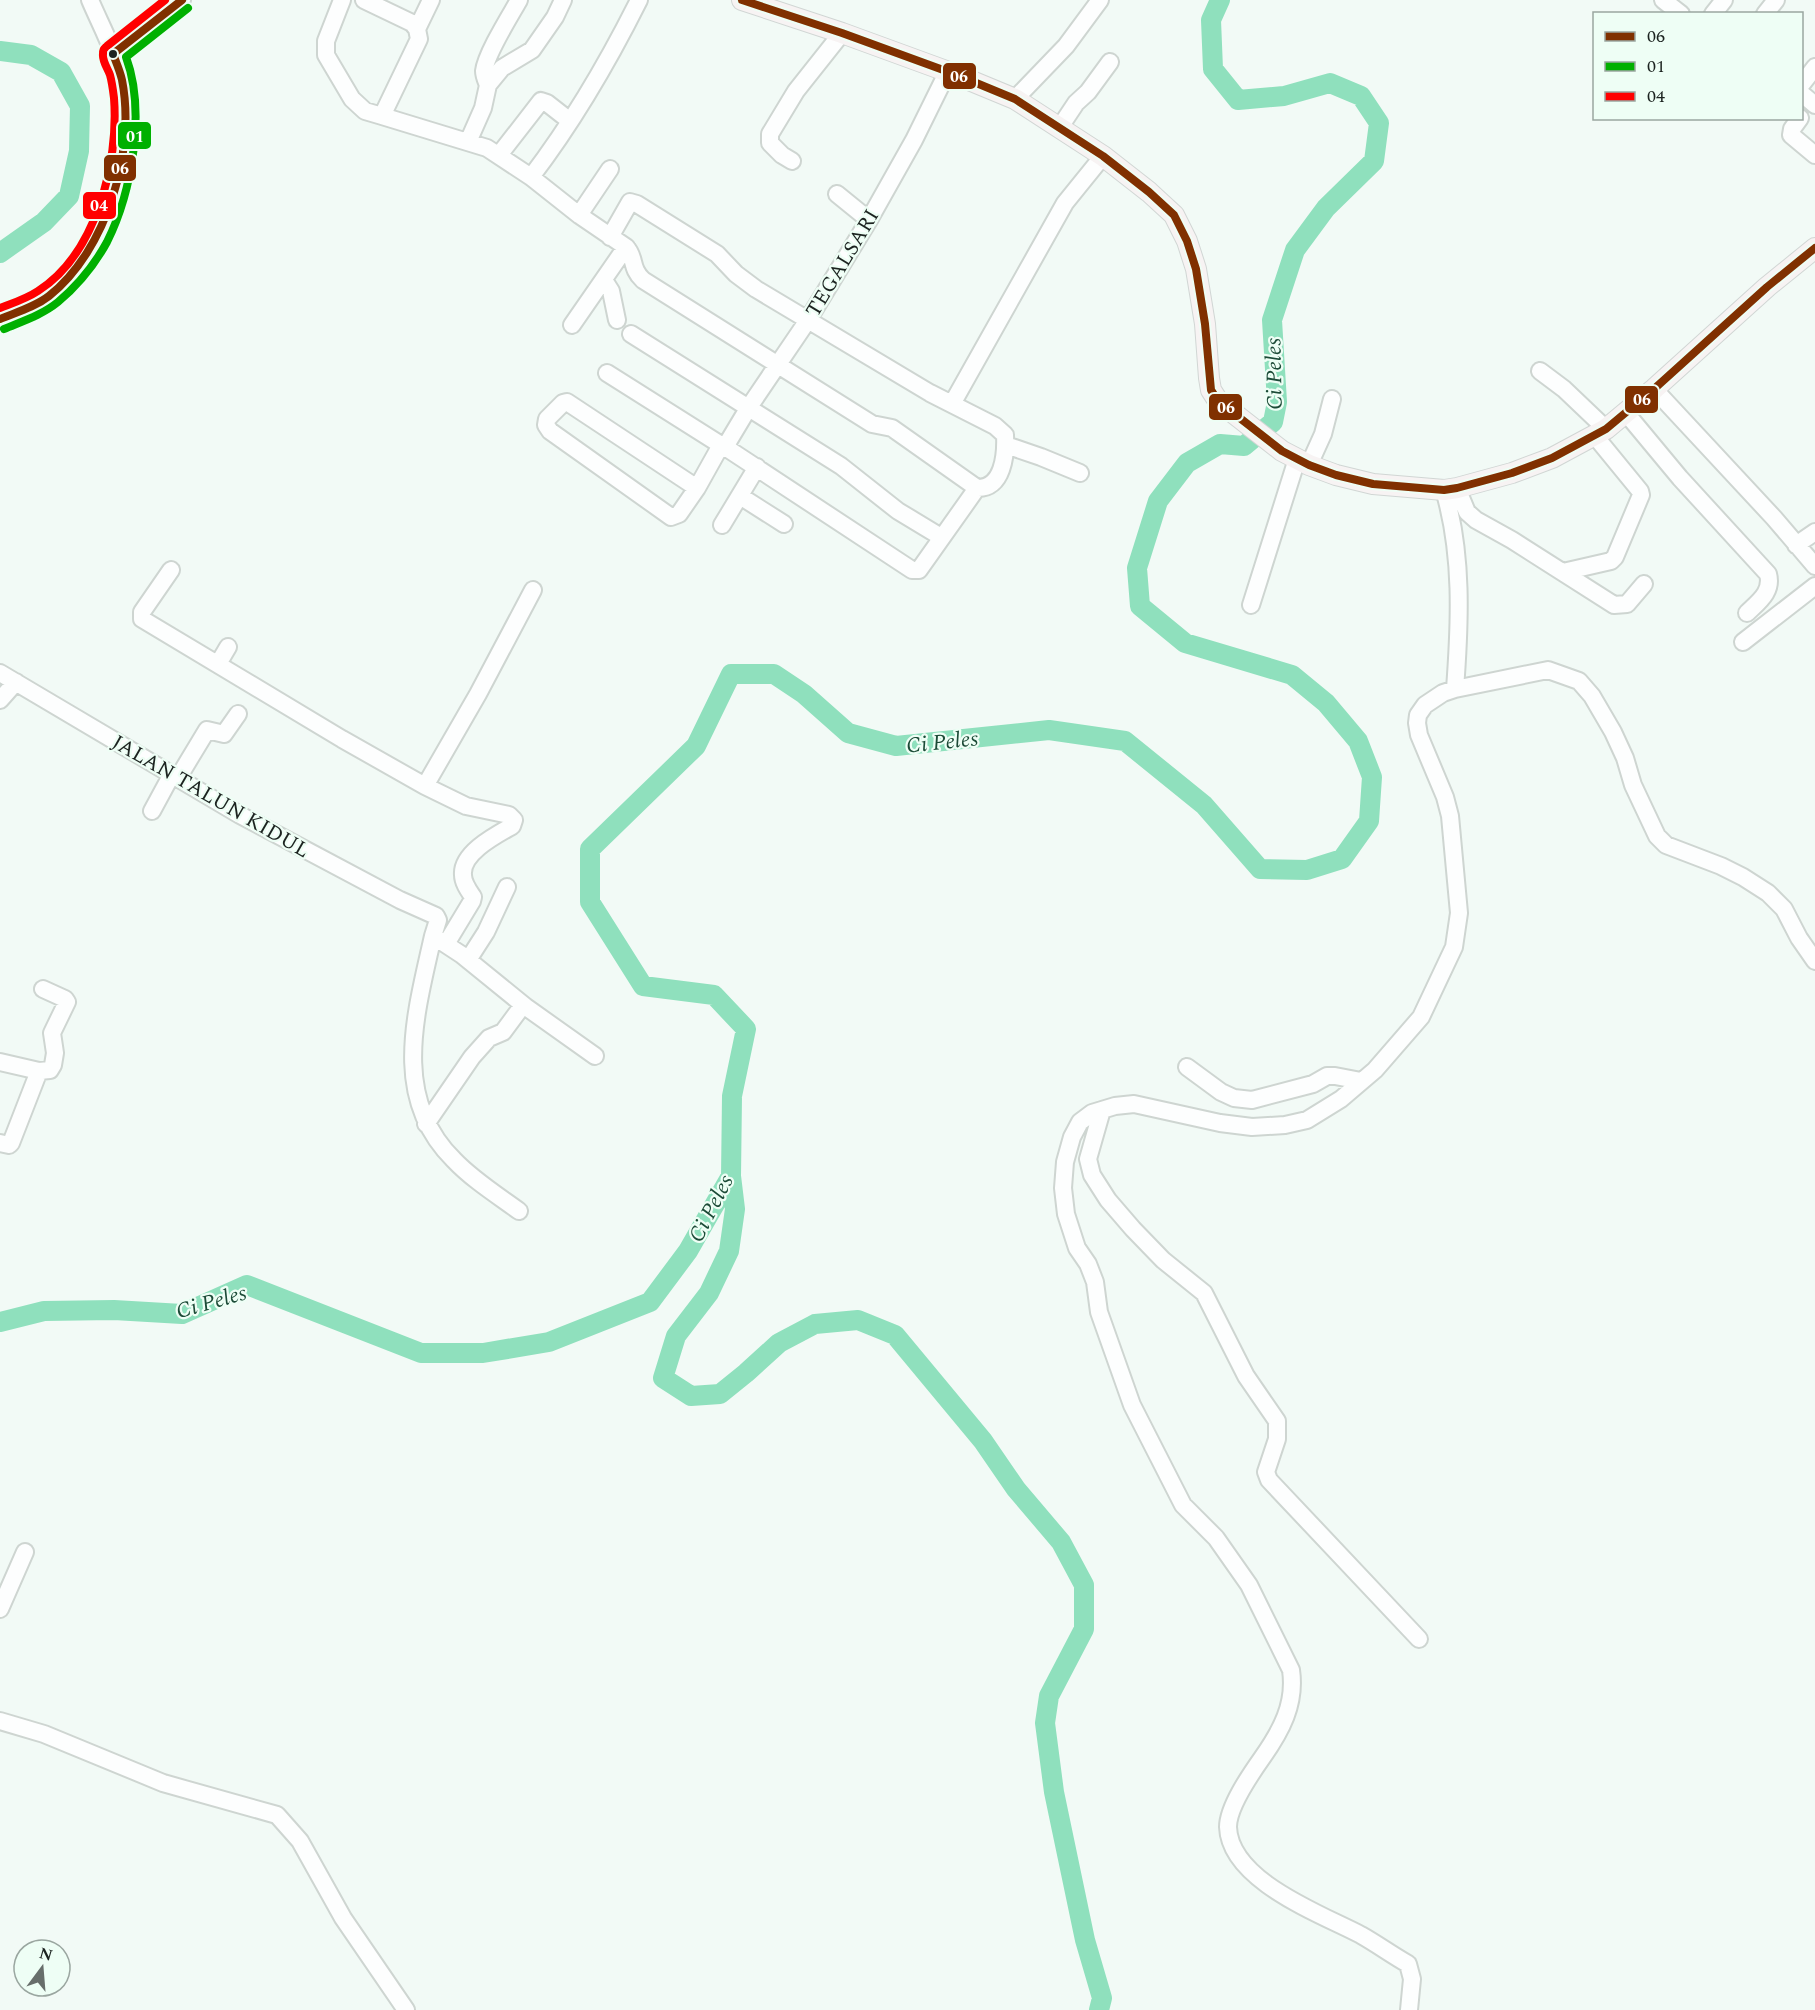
<svg xmlns="http://www.w3.org/2000/svg" width="1815" height="2010" viewBox="0 0 1815 2010" font-family="Spectral,serif">
	<style>
		.lines { fill: none; stroke-linecap: round; stroke-linejoin: round }
		.river { stroke: #8fe0bd; stroke-width: 20 }
		.minor-casing { stroke: #ced5d1; stroke-width: 20 }
		.major-casing { stroke: #d1d6d4; stroke-width: 22 }
		.minor { stroke: #fdfefe; stroke-width: 16 }
		.major { stroke: #f7f3f3; stroke-width: 20 }
		.bus-1-casing { stroke: #eefef5; stroke-width: 12 }
		.bus-2-casing { stroke: #eefef5; stroke-width: 12 }
		.bus-3-casing { stroke: #eefef5; stroke-width: 12 }
		.bus-1 { stroke: #803000; stroke-width: 8 }
		.bus-2 { stroke: #00b000; stroke-width: 8 }
		.bus-3 { stroke: #f00; stroke-width: 8 }
		.bus-dot { fill: #1c2320; stroke: #eefef5; stroke-width: 2 }
		.labels { text-anchor: middle; stroke-width: 4.5; stroke-linejoin: round; paint-order: stroke }
		.street-label { font-size: 21px; fill: #1c2320; stroke: #eefef5 }
		.water-label { font-size: 22px; font-style: italic; fill: #1c4b37; stroke: #eefef5 }
		.line-badge { stroke: #eefef5; stroke-width: 2 }
		.badge-label { font-size: 16px; text-anchor: middle; font-weight: bold; fill: #fff }
	</style>
	<rect width="100%" height="100%" fill="#f2faf6"/>
	<g class="lines">
		<!-- river -->
		<path class="river" d="M0,51L31,55L61,72L80,106L79,151L69,196L44,222L0,253
			M731,1176L735,1209L729,1251L709,1293L676,1336L663,1378L691,1396L720,1394L746,1373L779,1343L815,1324L858,1320L895,1335L983,1441L1016,1489L1061,1542L1084,1585V1629L1049,1696L1045,1723L1054,1792L1085,1940L1102,1998L1099,2010
			M0,1322L44,1311L114,1310L182,1314L247,1285L421,1353H483L549,1342L650,1302L688,1251L731,1176L732,1096L746,1029L714,995L643,986L590,902V849L696,746L731,674H774L804,694L848,733L896,746L1049,730L1125,741L1204,805L1260,869L1307,870L1342,859L1369,821L1372,777L1358,741L1326,703L1292,675L1185,643L1140,606L1137,568L1158,501L1187,463L1220,444L1244,446L1273,422L1277,402L1272,320L1295,250L1326,208L1374,161L1379,123L1361,96L1330,83L1284,96L1238,100L1213,69L1211,20L1220,0"/>
		<defs>
			<path id="minor" d="M342,0L326,41V55L352,99L365,111L382,116
				M364,0L412,23L417,29L419,39L382,116L487,148L531,177L579,215L626,247C636,258 630,268 643,280L872,424L892,428L977,488
				M1663,0L1681,14
				M1713,14L1724,0
				M1765,14L1776,0
				M417,29L431,0
				M113,54L182,0
				M1802,84L1815,67
				M488,85C486,80 484,76 484,71C486,54 510,16 519,0
				M1802,94L1815,105
				M1015,99L1066,46L1100,0
				M1800,118L1792,129L1791,135L1815,155
				M1060,127L1076,103L1088,92L1110,62
				M468,142L483,108L488,85L502,68L532,50L555,17L563,0
				M499,155L541,101L547,103L570,121
				M792,161L782,155L770,143V134L796,91L842,33
				M531,177C573,122 608,62 639,0
				M837,194L869,220
				M579,215L610,169
				M610,237L630,202L637,204L717,254L736,274L756,289L930,393L995,426L1005,435C1006,455 1003,489 977,488L919,570H912L725,447
				M604,280L611,291L617,320
				M0,319C17,312 34,307 49,296C66,283 89,255 98,236C118,196 130,125 122,80C116,53 101,26 90,0
				M572,325L626,247
				M631,334L841,466L898,511L941,537
				M1540,371L1564,389L1606,429
				M607,373L721,445
				M1654,389L1774,518L1815,566
				M952,404L1065,203L1103,156
				M1626,413L1680,478L1768,574C1773,592 1758,602 1747,613
				M1006,445L1041,457L1080,473
				M725,447L749,407L808,320L869,220L914,140L948,71
				M1309,465L1323,434L1332,399
				M697,488L679,514L671,517L550,431L546,425L547,419L563,403L567,402L697,488L721,445L725,447
				M1457,488L1467,512L1476,520L1512,540L1614,605L1627,604L1644,584
				M1444,490C1463,554 1460,622 1455,689
				M740,496L784,524
				M722,525L757,467
				M1796,545L1815,532
				M171,570L142,612V619L342,739L425,786L478,694L533,590
				M1563,572L1611,561L1615,557L1641,495L1640,491L1595,436
				M1251,605L1297,459
				M1743,642L1815,586
				M218,664L228,647
				M0,673L240,815L400,900L436,916L438,920L433,936L462,955L526,1007L595,1056
				M0,700L16,682
				M178,778L207,730L224,734L238,714
				M425,786L466,806L509,815L514,820L512,826C496,835 461,853 463,875C463,883 469,891 473,897L472,901L446,944
				M152,811L172,774
				M433,936C416,1013 390,1097 454,1160C473,1180 497,1195 519,1211
				M468,960L486,932L507,887
				M0,1062L39,1071L50,1070L53,1065L55,1053L52,1033L67,1002L65,999L43,989
				M1187,1067L1221,1092L1234,1098L1252,1100L1313,1084L1327,1076H1335L1361,1081
				M1102,1110L1088,1159L1092,1175L1108,1200L1133,1229L1163,1260L1204,1293L1246,1376L1277,1421V1439L1266,1472L1269,1480L1419,1639
				M426,1124L472,1057L489,1038L503,1032L523,1005
				M0,1143L9,1145L11,1143L39,1071
				M0,1609L25,1552
				M0,1721L44,1734L163,1783L277,1815L300,1841L343,1918L406,2010
				M1409,2010L1412,1979L1408,1964C1392,1955 1377,1944 1361,1935C1321,1914 1230,1881 1228,1827C1228,1807 1250,1775 1262,1758C1281,1731 1296,1704 1291,1670L1249,1585L1216,1538L1183,1505L1132,1405L1099,1312L1095,1282L1088,1264L1077,1248L1066,1214L1063,1188L1065,1162L1072,1137L1080,1122L1092,1113L1115,1106L1134,1104L1220,1123L1252,1127L1285,1125L1307,1120L1341,1099L1375,1070L1421,1017L1454,947L1459,913L1450,816L1445,797L1419,735L1417,723L1418,715L1425,705L1443,693L1455,689L1548,670L1579,681L1592,696L1613,732L1625,758L1633,785L1657,836L1666,845L1721,866L1743,877L1768,893L1784,909L1799,938L1815,961"/>
			<path id="major" d="M742,0L842,33L957,75L1015,99L1103,156L1149,192L1174,215L1187,241L1196,269L1205,324L1209,378L1211,390L1218,401L1282,451L1309,465L1336,475L1373,484L1444,490L1457,488L1512,473L1552,458L1606,429L1654,389L1767,287L1815,248"/>
		</defs>
		<!-- minor casing -->
		<use href="#minor" class="minor-casing"/>
		<!-- major casing -->
		<use href="#major" class="major-casing"/>
		<!-- minor -->
		<use href="#minor" class="minor"/>
		<!-- major -->
		<use href="#major" class="major"/>
		<defs>
			<path id="bus-1" d="M742,0L842,33L957,75L1015,99L1103,156L1149,192L1174,215L1187,241L1196,269L1205,324L1211,390L1218,401L1282,451L1309,465L1336,475L1373,484L1444,490L1457,488L1512,473L1552,458L1606,429L1654,389L1767,287L1815,248
				M0,319C17,312 35,307 49,296C107,250 136,151 122,80C120,71 116,62 113,54L182,0"/>
			<path id="bus-2" d="M4,329C23,321 42,315 58,302C77,286 95,264 107,242C132,192 146,111 126,57L188,8"/>
			<path id="bus-3" d="M0,308C13,303 26,299 38,291C96,254 119,163 114,98C113,90 112,82 110,75C108,69 102,61 103,54C103,49 104,49 107,46L165,0"/>
		</defs>
		<!-- bus-1 casing -->
		<use href="#bus-1" class="bus-1-casing"/>
		<!-- bus-2 casing -->
		<use href="#bus-2" class="bus-2-casing"/>
		<!-- bus-3 casing -->
		<use href="#bus-3" class="bus-3-casing"/>
		<!-- bus-1 -->
		<use href="#bus-1" class="bus-1"/>
		<!-- bus-2 -->
		<use href="#bus-2" class="bus-2"/>
		<!-- bus-3 -->
		<use href="#bus-3" class="bus-3"/>
	</g>
	<!-- markers -->
	<circle class="bus-dot" cx="113" cy="54" r="5"/>
	<g class="labels">
		<!-- street labels -->
		<g class="street-label">
			<text transform="translate(842 263) rotate(-59)" y="7">TEGALSARI</text>
			<text transform="translate(211 796) rotate(30)" y="7">JALAN TALUN KIDUL</text>
		</g>
		<!-- water labels -->
		<g class="water-label">
			<text transform="translate(1273 374) rotate(-91)" y="8">Ci Peles</text>
			<text transform="translate(942 741) rotate(-6)" y="8">Ci Peles</text>
			<text transform="translate(710 1208) rotate(-63)" y="8">Ci Peles</text>
			<text transform="translate(211 1301) rotate(-16)" y="8">Ci Peles</text>
		</g>
	</g>
	<g class="line-badge">
		<rect x="942" y="62" width="35" height="28" rx="6" fill="#803000"/>
		<rect x="117" y="121" width="35" height="29" rx="6" fill="#00b000"/>
		<rect x="103" y="154" width="34" height="28" rx="6" fill="#803000"/>
		<rect x="82" y="191" width="35" height="29" rx="6" fill="#f00"/>
		<rect x="1624" y="385" width="35" height="29" rx="6" fill="#803000"/>
		<rect x="1208" y="393" width="35" height="28" rx="6" fill="#803000"/>
	</g>
	<g class="badge-label">
		<text x="959" y="82">06</text>
		<text x="135" y="142">01</text>
		<text x="120" y="174">06</text>
		<text x="99" y="211">04</text>
		<text x="1642" y="405">06</text>
		<text x="1226" y="413">06</text>
	</g>
	<!-- legend -->
	<rect x="1593" y="12" width="210" height="108" fill="#eefef5" stroke="#9aa6a0" stroke-width="1.5"/>
	<rect x="1605" y="32" width="30" height="9" fill="#803000" stroke="#9aa6a0" stroke-width="1.5"/>
	<text x="1647" y="42" font-size="18" fill="#1c2320">06</text>
	<rect x="1605" y="62" width="30" height="9" fill="#00b000" stroke="#9aa6a0" stroke-width="1.5"/>
	<text x="1647" y="72" font-size="18" fill="#1c2320">01</text>
	<rect x="1605" y="92" width="30" height="9" fill="#ff0000" stroke="#9aa6a0" stroke-width="1.5"/>
	<text x="1647" y="102" font-size="18" fill="#1c2320">04</text>
	<!-- north arrow -->
	<g transform="translate(42 1968) rotate(16)"><circle r="28" fill="#eefef5" stroke="#9aa6a0" stroke-width="1.5"/>
	<path d="M0-4.5L10 22L0 15L-10 22Z" fill="#676e6b"/>
	<text y="-9" font-size="16" font-weight="bold" text-anchor="middle" fill="#1c2320">N</text>
	</g>
</svg>
